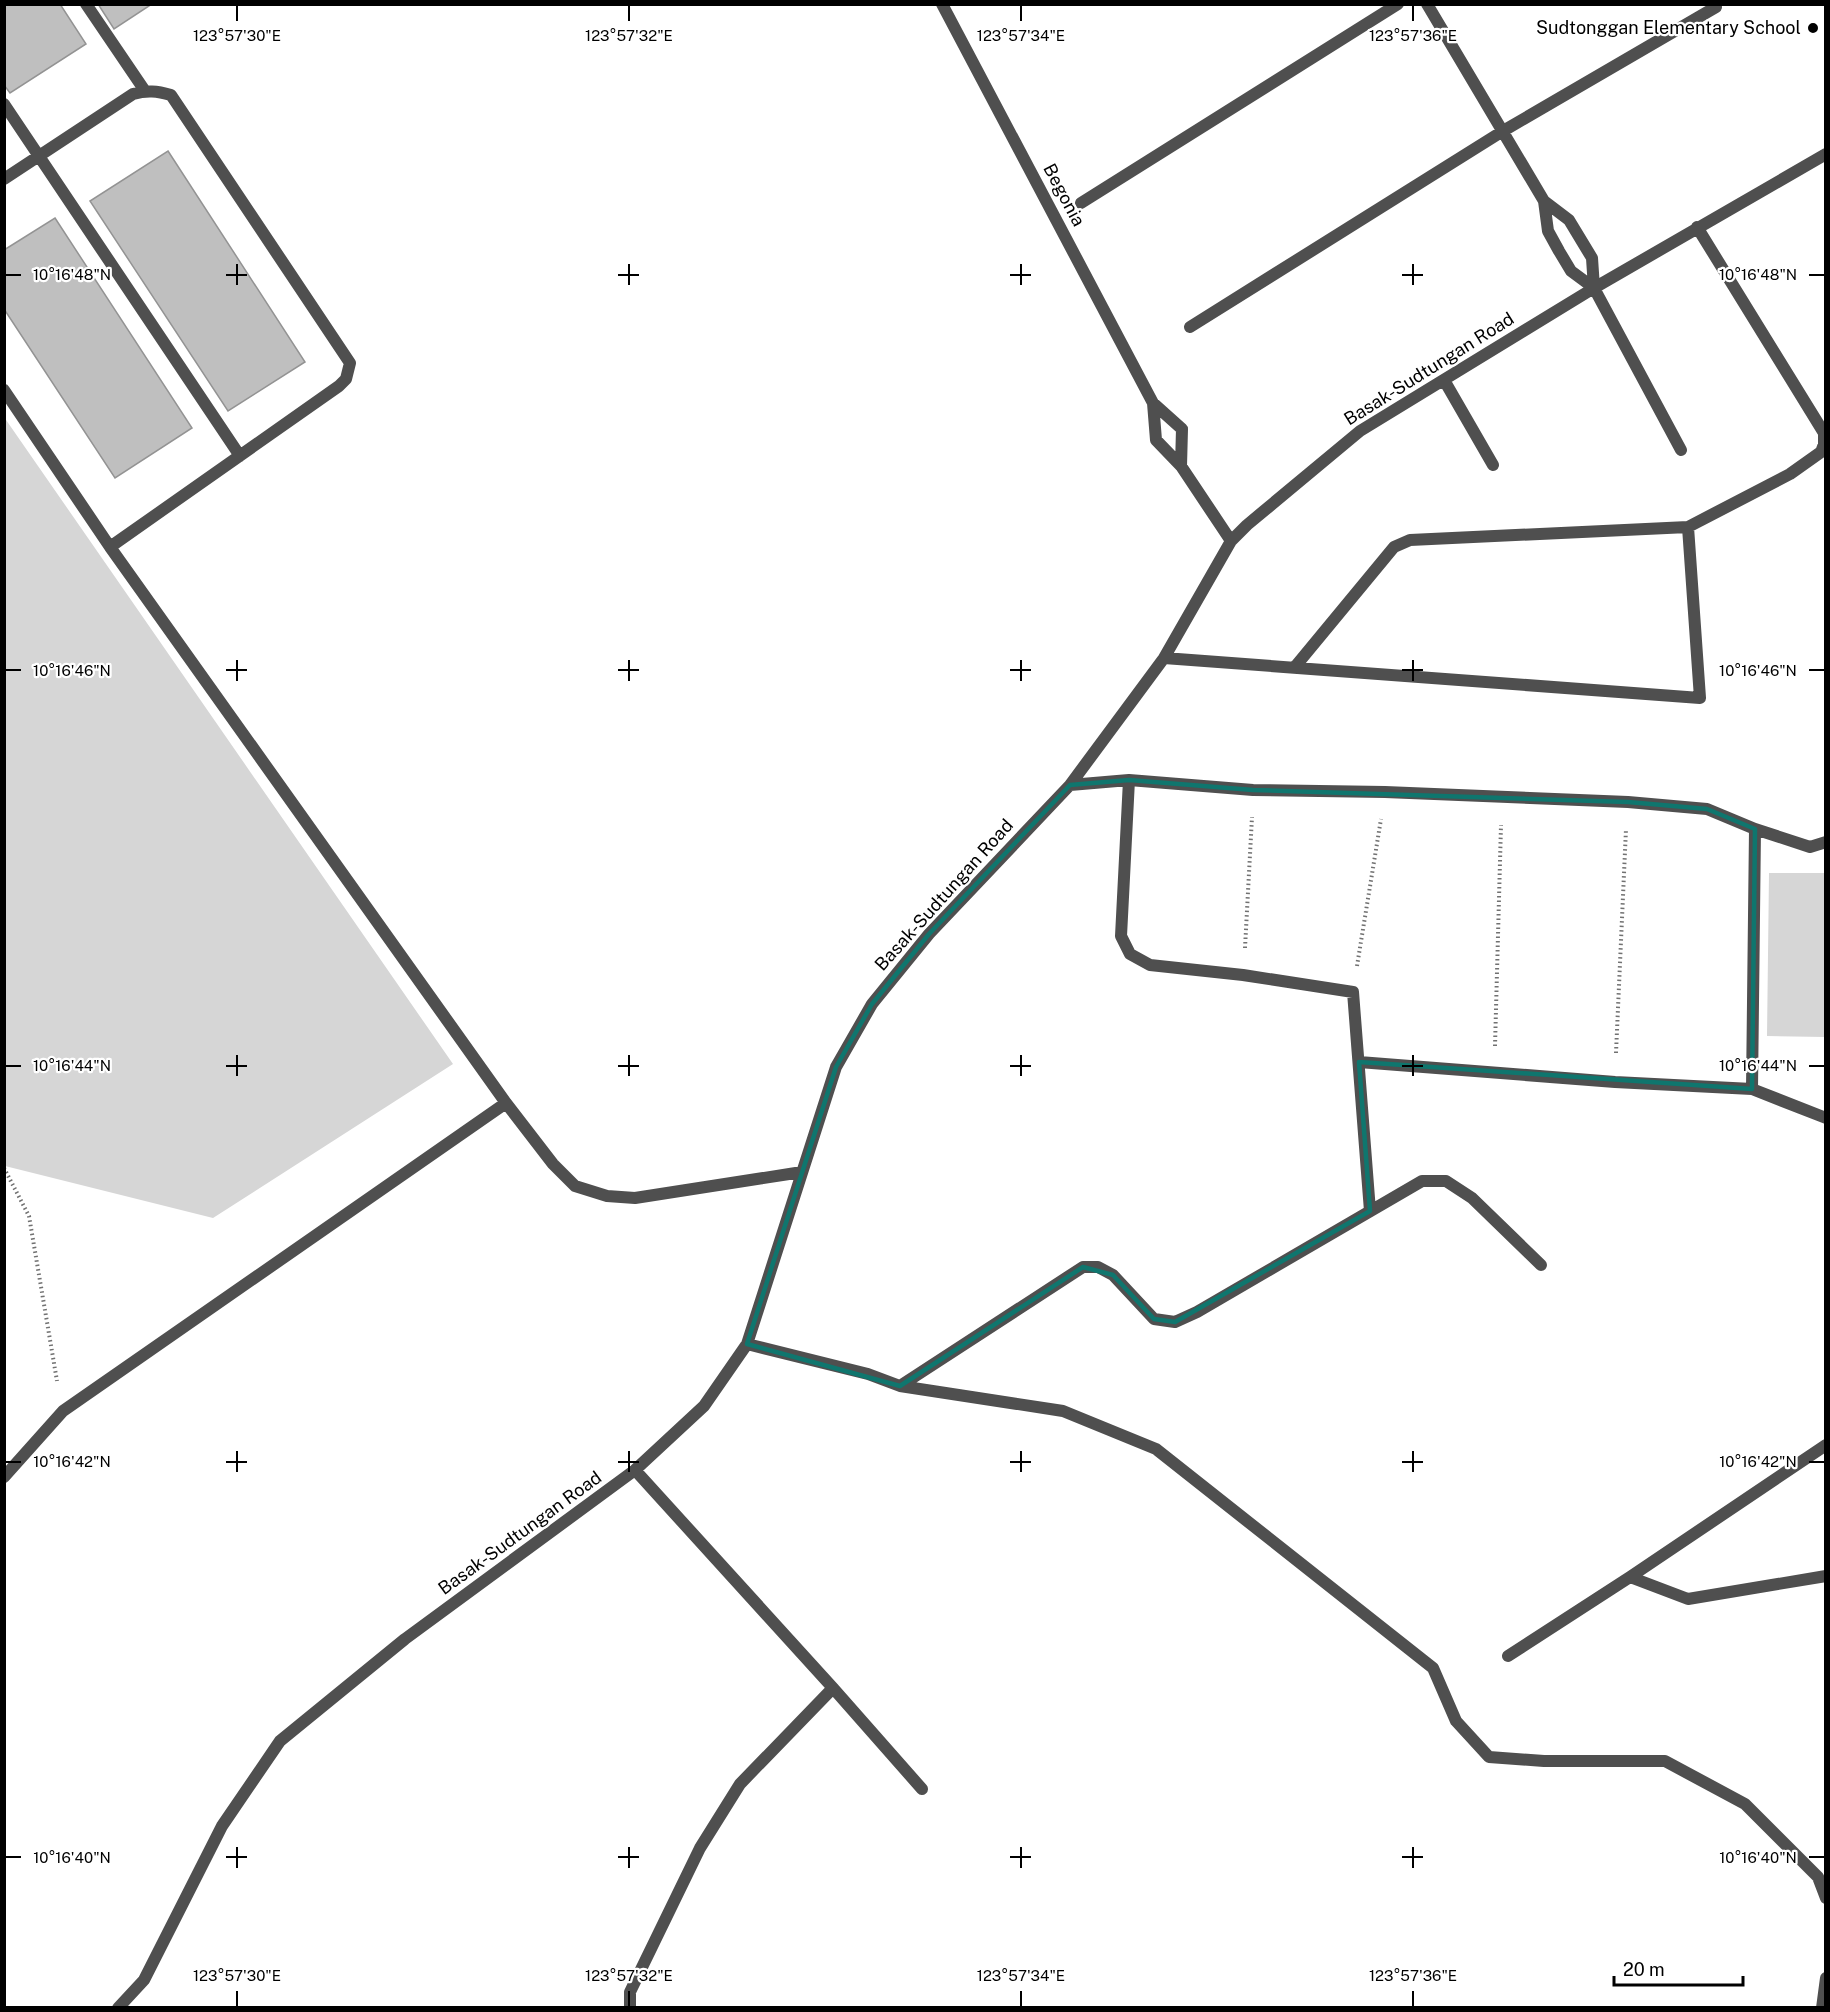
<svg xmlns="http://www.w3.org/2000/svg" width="1830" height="2012" viewBox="0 0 1830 2012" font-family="'Public Sans',sans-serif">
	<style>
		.green { fill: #d6d6d6 }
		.building { fill: #bfbfbf; stroke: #939393; stroke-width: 1.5 }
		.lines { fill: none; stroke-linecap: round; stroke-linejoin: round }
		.path { stroke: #717171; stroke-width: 4; stroke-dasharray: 1.5 3; stroke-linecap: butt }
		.street { stroke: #4f4f4f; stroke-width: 12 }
		.marked { fill: none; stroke: #0f766e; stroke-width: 4.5; stroke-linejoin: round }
		.ticks { fill: none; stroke: #000; stroke-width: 2 }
		.poi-dot { fill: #000; stroke: #fff; stroke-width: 2 }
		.labels { text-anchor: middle; stroke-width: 4.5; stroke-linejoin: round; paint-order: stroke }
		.poi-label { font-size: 18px; fill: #000; stroke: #fff; text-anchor: end }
		.street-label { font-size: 18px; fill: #000; stroke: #fff }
		.ticks-label { font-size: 15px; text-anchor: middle; fill: #000; stroke: #fff; stroke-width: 4.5; stroke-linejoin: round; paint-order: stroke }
	</style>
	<rect width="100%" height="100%" fill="#fff"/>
	<!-- green -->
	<path class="green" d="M4,417L453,1064L213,1218L5,1166Z
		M1769,873H1825V1037L1767,1036Z"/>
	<!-- building -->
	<path class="building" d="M4,4H60L86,44L10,93L4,85Z
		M98,4H152L114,29Z
		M168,151L305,362L228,411L90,201Z
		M55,218L192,428L115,478L4,309V250Z"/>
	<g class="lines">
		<!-- path -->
		<path class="path" d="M1245,948L1252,817
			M1357,966L1381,819
			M1495,1046L1501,825
			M1616,1053L1626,829
			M4,1168L29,1216L57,1381"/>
		<!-- street -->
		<path class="street" d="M86,4L145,91
			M942,4L1153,403L1182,429L1181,466
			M1427,4L1544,201L1569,220L1592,258L1594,288L1681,450
			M4,104L240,456
			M4,179L133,94C147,90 157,91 171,95L350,363L346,379L339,386L110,547
			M1544,201L1548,231L1559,251L1571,271L1594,288
			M1081,203L1398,4
			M1190,327L1503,131L1716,7
			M1444,380L1493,465
			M4,390L110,547L506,1103L553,1164L575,1186L607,1196L635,1198L802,1172
			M1153,403L1156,440L1181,466L1231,541
			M1164,658L1700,698L1688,527
			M1294,668L1394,547L1410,540L1688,527L1790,474L1821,452L1824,444V433L1697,227
			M1129,780L1121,936L1130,954L1150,965L1243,975L1353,992L1370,1211
			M1070,785L1129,780L1253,790L1385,792L1628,802L1707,809L1755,829L1810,847L1826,842
			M1359,1062L1615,1082L1752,1089L1826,1118
			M1752,1089L1755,829
			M747,1344L868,1374L900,1386L1063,1411L1156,1449L1433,1668L1456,1721L1489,1757L1544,1761H1665L1745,1804L1818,1877L1826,1898
			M900,1386L1083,1267H1098L1113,1275L1154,1319L1175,1322L1197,1312L1422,1181H1446L1472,1198L1541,1265
			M635,1470L833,1688L922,1789
			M4,1477L63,1411L506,1103
			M1630,1577L1688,1599L1826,1576
			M1508,1656L1630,1577L1826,1445
			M118,2008L144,1980L222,1826L280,1741L405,1639L635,1470L704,1406L747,1344L836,1067L872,1004L929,934L1070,785L1164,658L1231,541L1247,525L1360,431L1594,288L1826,154
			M630,2008V1992L700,1848L740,1784L833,1688
			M1822,2008L1826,1978"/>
	</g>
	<!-- marked area -->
	<path class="marked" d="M1129,780L1253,790L1628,802L1707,809L1755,829L1752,1089L1359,1062L1370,1211L1175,1322L1154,1319L1113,1275L1083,1267L900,1386L747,1344L836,1067L872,1004L929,934L1070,785Z"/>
	<!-- ticks -->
	<path class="ticks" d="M237,6V21M629,6V21M1021,6V21M1413,6V21M237,264V285M629,264V285M1021,264V285M1413,264V285M6,275H21M226,275H247M618,275H639M1010,275H1031M1402,275H1423M1809,275H1824M237,660V681M629,660V681M1021,660V681M1413,660V681M6,670H21M226,670H247M618,670H639M1010,670H1031M1402,670H1423M1809,670H1824M237,1055V1076M629,1055V1076M1021,1055V1076M1413,1055V1076M6,1066H21M226,1066H247M618,1066H639M1010,1066H1031M1402,1066H1423M1809,1066H1824M237,1451V1472M629,1451V1472M1021,1451V1472M1413,1451V1472M6,1462H21M226,1462H247M618,1462H639M1010,1462H1031M1402,1462H1423M1809,1462H1824M237,1847V1868M629,1847V1868M1021,1847V1868M1413,1847V1868M6,1857H21M226,1857H247M618,1857H639M1010,1857H1031M1402,1857H1423M1809,1857H1824M237,1991V2006M629,1991V2006M1021,1991V2006M1413,1991V2006"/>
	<!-- markers -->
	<circle class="poi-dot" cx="1813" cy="28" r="6"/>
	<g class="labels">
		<!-- poi labels -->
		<g class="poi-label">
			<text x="1801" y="34">Sudtonggan Elementary School</text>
		</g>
		<!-- street labels -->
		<g class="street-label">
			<text transform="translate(1064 195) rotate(62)" y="6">Begonia</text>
			<text transform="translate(1429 369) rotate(-32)" y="6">Basak-Sudtungan Road</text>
			<text transform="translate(944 895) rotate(-48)" y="6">Basak-Sudtungan Road</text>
			<text transform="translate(520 1533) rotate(-36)" y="6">Basak-Sudtungan Road</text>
		</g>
	</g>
	<g class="ticks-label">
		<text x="237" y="41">123°57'30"E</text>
		<text x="629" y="41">123°57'32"E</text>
		<text x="1021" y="41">123°57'34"E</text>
		<text x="1413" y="41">123°57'36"E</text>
		<text x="72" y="280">10°16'48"N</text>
		<text x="1758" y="280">10°16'48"N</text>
		<text x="72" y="676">10°16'46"N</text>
		<text x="1758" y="676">10°16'46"N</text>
		<text x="72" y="1071">10°16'44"N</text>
		<text x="1758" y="1071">10°16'44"N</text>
		<text x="72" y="1467">10°16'42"N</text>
		<text x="1758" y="1467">10°16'42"N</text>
		<text x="72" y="1863">10°16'40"N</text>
		<text x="1758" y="1863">10°16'40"N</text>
		<text x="237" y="1981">123°57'30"E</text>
		<text x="629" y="1981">123°57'32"E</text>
		<text x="1021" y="1981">123°57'34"E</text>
		<text x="1413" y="1981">123°57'36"E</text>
	</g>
	<!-- border -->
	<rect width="1830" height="2012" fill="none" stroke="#000000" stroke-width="12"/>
	<!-- scale -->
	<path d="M1614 1976v9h129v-9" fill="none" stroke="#000000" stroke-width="3"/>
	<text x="1623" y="1976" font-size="18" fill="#000000" stroke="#ffffff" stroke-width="4.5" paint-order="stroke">20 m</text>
</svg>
